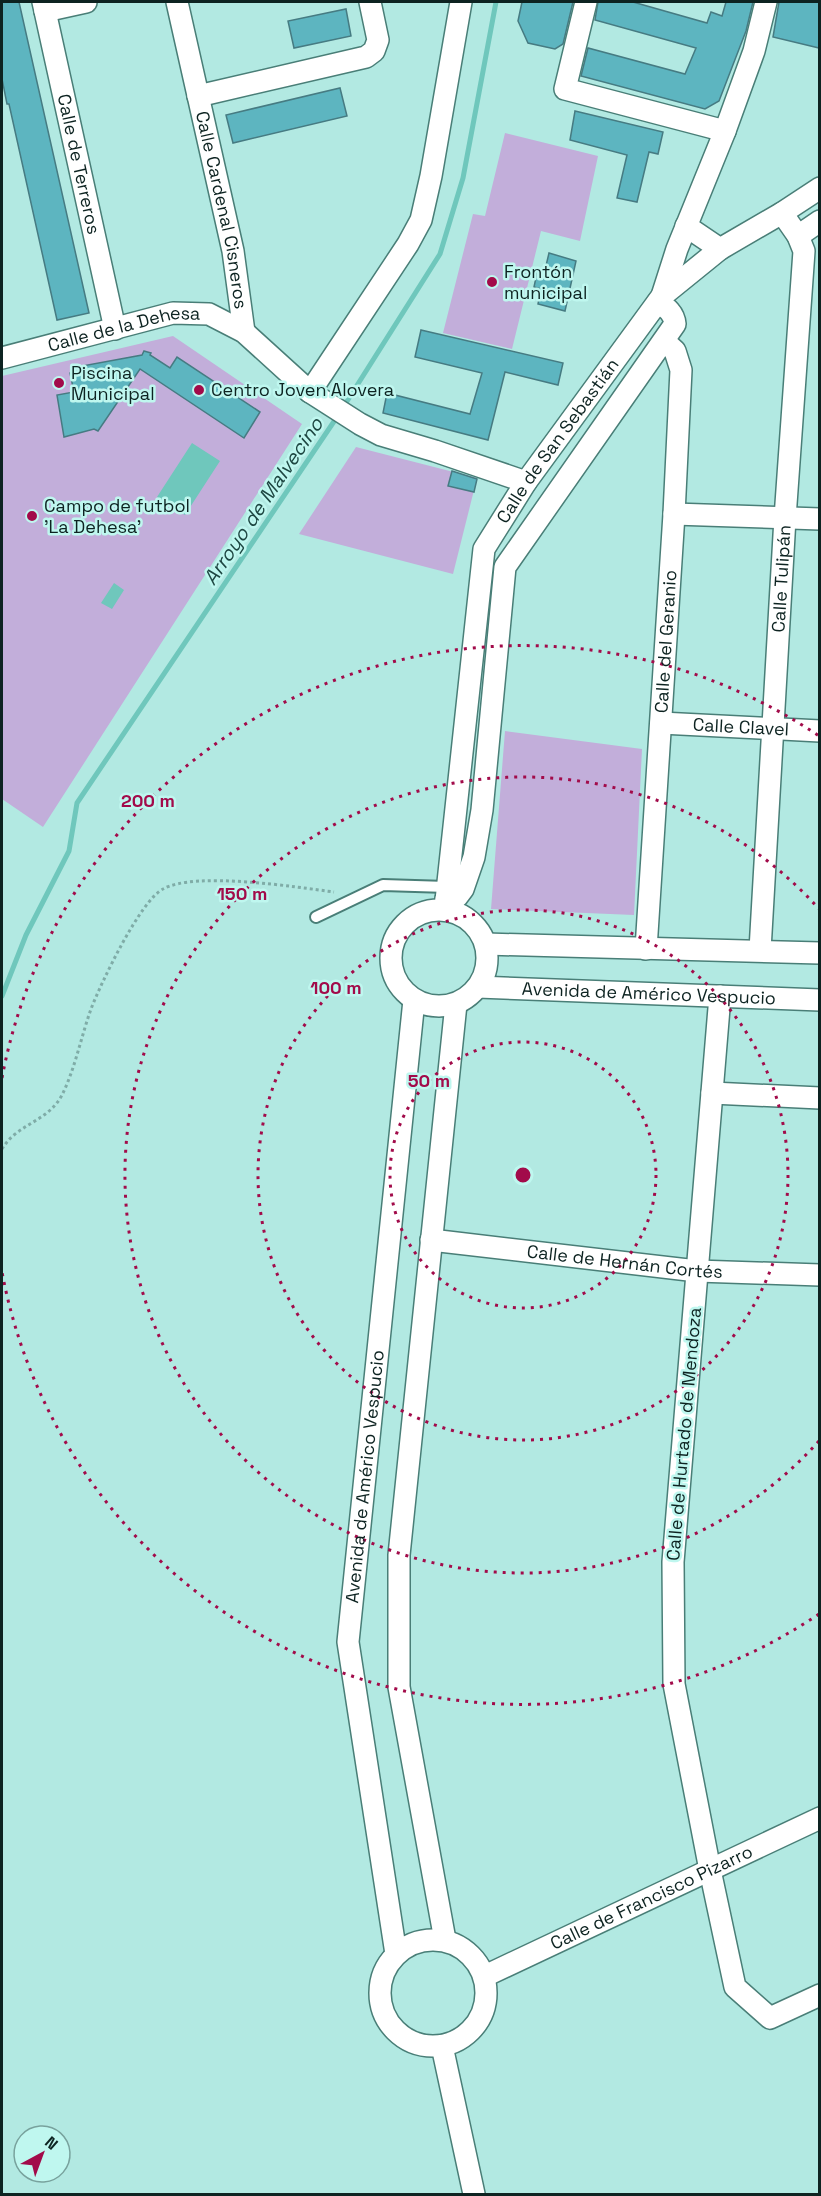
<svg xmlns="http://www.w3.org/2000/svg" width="821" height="2196" viewBox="0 0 821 2196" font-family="'Space Grotesk',sans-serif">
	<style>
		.green { fill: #c2aeda }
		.water { fill: #6fc7bc }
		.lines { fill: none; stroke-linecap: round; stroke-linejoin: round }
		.stream { stroke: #6fc7bc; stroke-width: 5 }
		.building { fill: #5db5c0; stroke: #467b82; stroke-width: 1.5 }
		.service-casing { stroke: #497e77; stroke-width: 14 }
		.minor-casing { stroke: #497e77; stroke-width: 24 }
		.path { stroke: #7faca7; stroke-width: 3; stroke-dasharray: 3 3; stroke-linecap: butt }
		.service { stroke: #fff; stroke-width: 10 }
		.minor { stroke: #fff; stroke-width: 21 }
		.ring { fill: none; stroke: #a20b4a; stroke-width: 3; stroke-dasharray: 3 6 }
		.poi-dot { fill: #a20b4a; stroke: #bff7ef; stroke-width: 2 }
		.labels { text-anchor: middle; stroke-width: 5; stroke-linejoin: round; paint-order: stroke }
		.street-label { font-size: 18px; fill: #0d2321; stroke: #bff7ef }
		.poi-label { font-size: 18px; fill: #0d2321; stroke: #bff7ef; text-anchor: start }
		.water-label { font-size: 20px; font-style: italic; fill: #1e4742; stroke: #bff7ef }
		.centre { fill: #a20b4a; stroke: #bff7ef; stroke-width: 3 }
		.ring-label { font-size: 18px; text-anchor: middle; font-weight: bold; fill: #a20b4a; stroke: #bff7ef; stroke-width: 5; stroke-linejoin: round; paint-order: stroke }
	</style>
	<rect width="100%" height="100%" fill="#b2e9e2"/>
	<!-- green -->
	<path class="green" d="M505,133L598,156L580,241L541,231L512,349L443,333L473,214L485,216Z
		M173,336L302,424L43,827L2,799V376Z
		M356,447L477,478L453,574L299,534Z
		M505,731L642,749L634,915L491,909Z"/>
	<!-- water -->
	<path class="water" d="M192,443L220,461L185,515L157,497Z
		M114,583L124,590L112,609L101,603Z"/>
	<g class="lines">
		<!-- stream -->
		<path class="stream" d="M344,406L440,254L463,178L496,2
			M2,996L26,935L69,851L77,803L339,414"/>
	</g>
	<!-- building -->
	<path class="building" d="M2,2H19L89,313L57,320L9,104H7L2,79Z
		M522,2H573L563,44L555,49L528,43L518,21Z
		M598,2H633L707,23L711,12L722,16L726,2H753L746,31L719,101L705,109L581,76L588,48L685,74L696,48L595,20Z
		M779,2H819V48L773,37Z
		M346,9L351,36L294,48L288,21Z
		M340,88L347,116L233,143L226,115Z
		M575,111L663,132L658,154L649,152L637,202L617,198L627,155L570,140Z
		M549,253L576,261L565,311L538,304L541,289L534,287L538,268L545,270Z
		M421,330L563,363L558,385L505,372L488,440L383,413L387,393L470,414L482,373L415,357Z
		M144,351L151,353L150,355L170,368L177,357L260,412L244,438L140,369L98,431L94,429L64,437L57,395L74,392L70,373L83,370L82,366L142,355Z
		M452,471L477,479L474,492L448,486Z"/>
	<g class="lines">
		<defs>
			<path id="service" d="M316,917L383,885L447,887"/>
			<g id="minor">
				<path id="s1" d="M43,2L115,329"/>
				<path id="s2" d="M177,2L233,251L244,332"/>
				<path d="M461,2L431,176L421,220L408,244L310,392L360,424L381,435L435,451L526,482"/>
				<path d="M586,2L565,89L725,131"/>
				<path d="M45,11L86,2"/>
				<path d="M198,96L366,57L374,51L378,40L370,2"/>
				<path d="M686,226L720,249L782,213L820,188"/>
				<path d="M798,236L820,221"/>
				<path d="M662,296L720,249"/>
				<path id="s3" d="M2,358L173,313L209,314L244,332L310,392"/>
				<path d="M674,514L820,519"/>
				<path id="s4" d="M661,723L820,731"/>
				<path d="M446,899L457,897L463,889L474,857L482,810L505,567L675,324C674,313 667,308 658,302"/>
				<circle cx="439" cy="958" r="48"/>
				<path id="s5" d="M445,910L484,549L526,482L662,296L677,249L725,131L754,51L766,2"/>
				<path d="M486,944L820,953"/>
				<path id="s6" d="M646,949L674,514L681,370L675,351L664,341"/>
				<path id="s7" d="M760,950L785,518L804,251L798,236L782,213"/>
				<path id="s8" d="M478,987L820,1000"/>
				<path d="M720,996L673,1562L674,1684L710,1870L735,1987L770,2018L820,1995"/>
				<path d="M712,1093L820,1098"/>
				<path id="s9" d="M431,1240L697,1271L820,1275"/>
				<circle cx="433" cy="1993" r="53"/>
				<path d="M445,1940L399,1687V1555L456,1004"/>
				<path id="s10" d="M396,1954L348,1642L414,1000"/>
				<path id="s11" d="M485,1976L820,1818"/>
				<path d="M442,2046L474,2194"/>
			</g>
		</defs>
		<!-- service casing -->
		<use href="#service" class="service-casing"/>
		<!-- minor casing -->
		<use href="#minor" class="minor-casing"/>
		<!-- path -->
		<path class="path" d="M2,1149C5,1144 9,1139 14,1135C31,1121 51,1116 62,1095C75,1069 81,1037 91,1009C101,983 140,901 163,889C195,871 296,887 334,892"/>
		<!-- service -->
		<use href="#service" class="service"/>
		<!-- minor -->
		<use href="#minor" class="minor"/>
	</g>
	<!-- distance rings -->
	<g class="ring">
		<circle cx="523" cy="1175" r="133"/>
		<circle cx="523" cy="1175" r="265"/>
		<path d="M819 1441A398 398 0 1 1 819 909"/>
		<path d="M819 1614A530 530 0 0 1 2 1272M2 1078A530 530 0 0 1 819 736"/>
	</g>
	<!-- markers -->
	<g class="poi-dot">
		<circle cx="492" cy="282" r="6"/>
		<circle cx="59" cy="383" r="6"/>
		<circle cx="199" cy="390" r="6"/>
		<circle cx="32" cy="516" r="6"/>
	</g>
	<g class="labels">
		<!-- street labels -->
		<g class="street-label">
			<text dy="6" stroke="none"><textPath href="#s1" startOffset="166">Calle de Terreros</textPath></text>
			<text dy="6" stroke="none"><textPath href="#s2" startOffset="213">Calle Cardenal Cisneros</textPath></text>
			<text dy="6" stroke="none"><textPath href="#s3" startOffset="126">Calle de la Dehesa</textPath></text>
			<text dy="6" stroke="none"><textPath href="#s5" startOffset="494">Calle de San Sebastián</textPath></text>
			<text dy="6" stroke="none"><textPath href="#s7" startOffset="372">Calle Tulipán</textPath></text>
			<text dy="6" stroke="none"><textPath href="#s6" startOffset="308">Calle del Geranio</textPath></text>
			<text dy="6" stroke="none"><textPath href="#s4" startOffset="80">Calle Clavel</textPath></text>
			<text dy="6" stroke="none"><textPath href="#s8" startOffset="171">Avenida de Américo Vespucio</textPath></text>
			<text dy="6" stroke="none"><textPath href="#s9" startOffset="195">Calle de Hernán Cortés</textPath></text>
			<text transform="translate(684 1434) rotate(-85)" y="6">Calle de Hurtado de Mendoza</text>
			<text dy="6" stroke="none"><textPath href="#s10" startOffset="482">Avenida de Américo Vespucio</textPath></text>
			<text dy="6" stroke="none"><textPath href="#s11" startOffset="184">Calle de Francisco Pizarro</textPath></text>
		</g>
		<!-- poi labels -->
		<g class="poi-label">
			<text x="504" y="278">Frontón<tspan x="504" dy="21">municipal</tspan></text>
			<text x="71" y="379">Piscina<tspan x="71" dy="21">Municipal</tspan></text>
			<text x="211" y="396">Centro Joven Alovera</text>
			<text x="44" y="512">Campo de futbol<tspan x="44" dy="21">'La Dehesa'</tspan></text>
		</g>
		<!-- water labels -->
		<g class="water-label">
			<text transform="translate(263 501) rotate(-56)" y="7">Arroyo de Malvecino</text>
		</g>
	</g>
	<circle cx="523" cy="1175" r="9" class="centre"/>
	<g class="ring-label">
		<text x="148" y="807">200 m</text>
		<text x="242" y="900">150 m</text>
		<text x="336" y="994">100 m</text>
		<text x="429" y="1087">50 m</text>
	</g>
	<!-- border -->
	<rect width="821" height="2196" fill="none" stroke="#0d2321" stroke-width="6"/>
	<!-- north arrow -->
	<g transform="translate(42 2154) rotate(41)"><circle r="28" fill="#bff7ef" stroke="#78a29d" stroke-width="1.5"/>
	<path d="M0-4.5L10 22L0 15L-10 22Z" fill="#a20b4a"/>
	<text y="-9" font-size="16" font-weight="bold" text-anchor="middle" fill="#0d2321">N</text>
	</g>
</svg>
